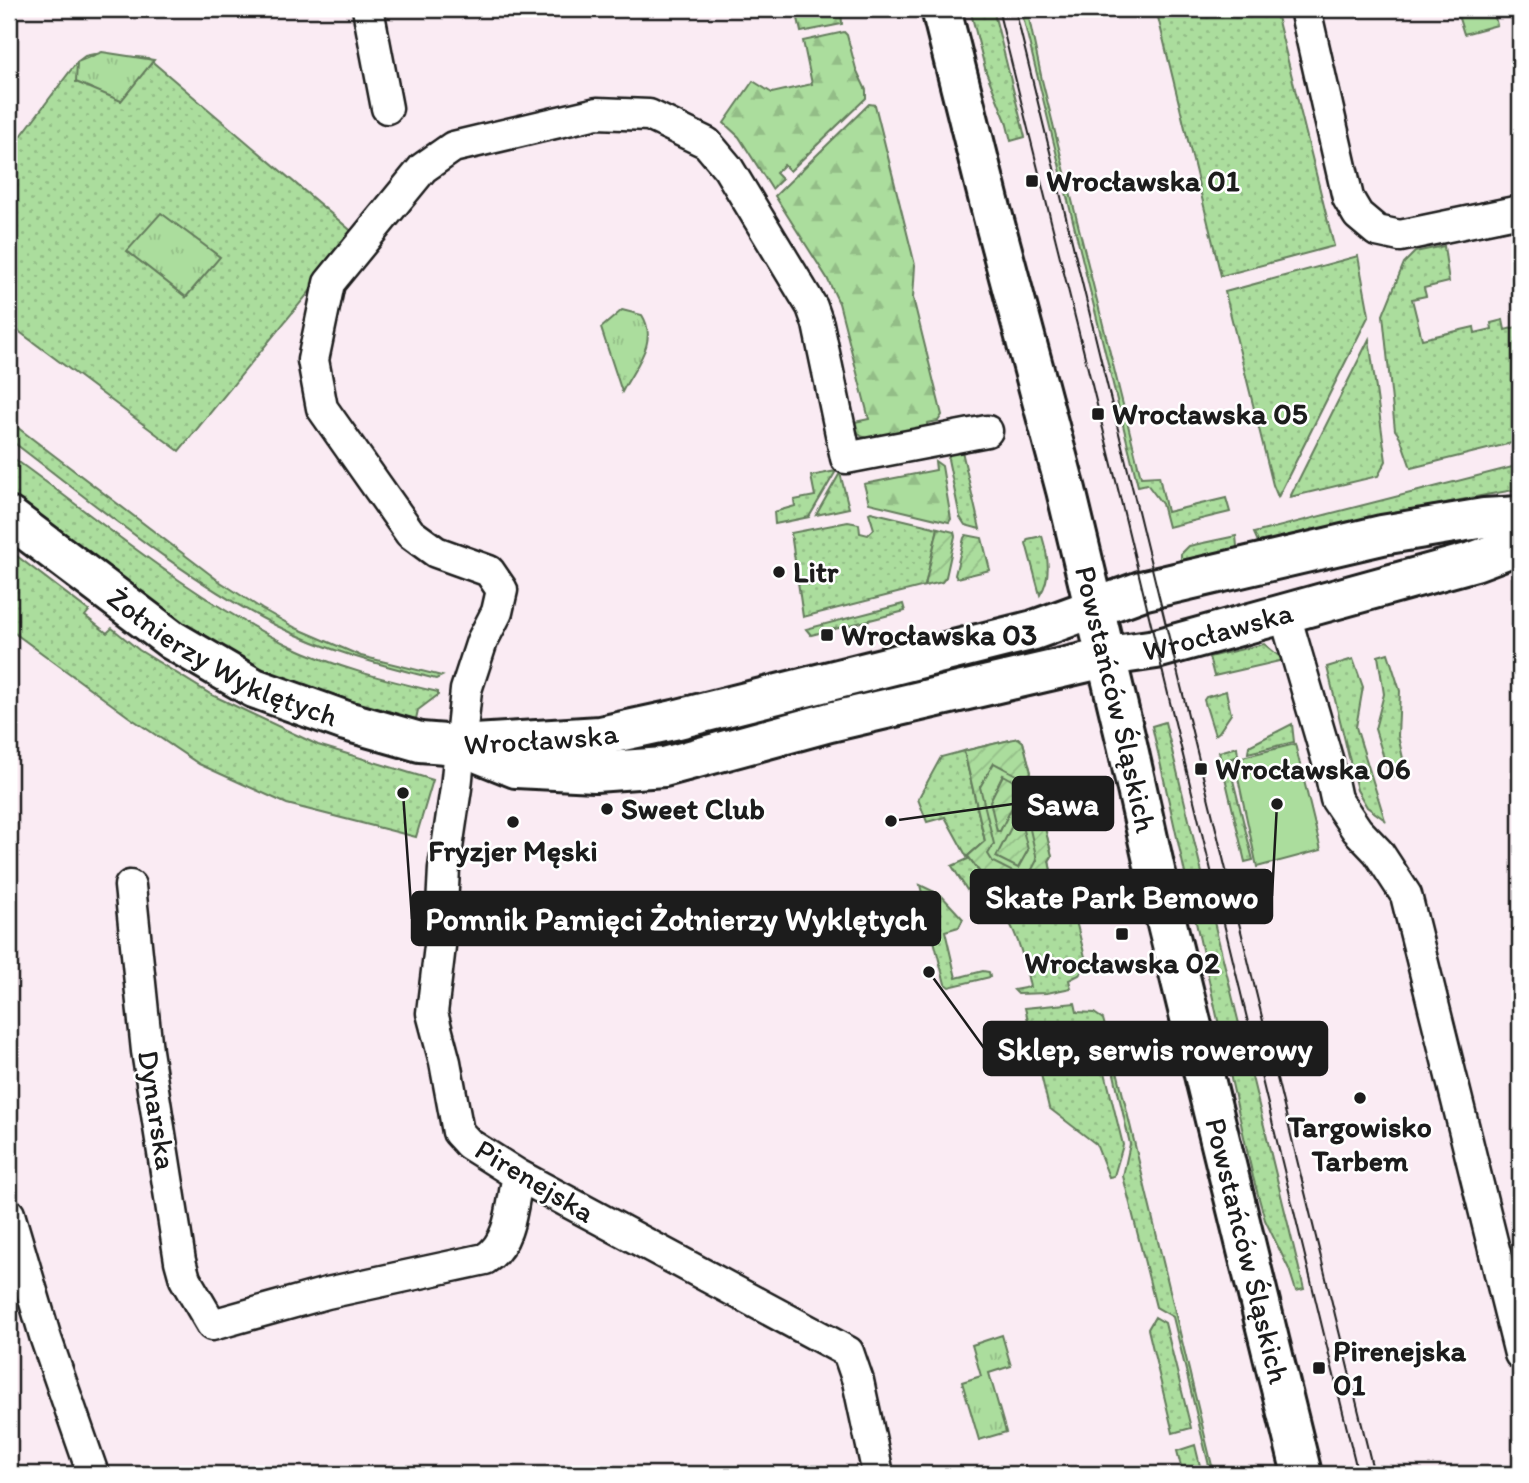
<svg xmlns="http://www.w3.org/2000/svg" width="1529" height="1483" viewBox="0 0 1529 1483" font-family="Itim,sans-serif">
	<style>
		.grass { fill: url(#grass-dots); stroke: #647c5c; stroke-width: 2 }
		.forest { fill: url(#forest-firs); stroke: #647c5c; stroke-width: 2 }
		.park { fill: url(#park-tufts); stroke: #647c5c; stroke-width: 2 }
		.garden { fill: url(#garden-furrows); stroke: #647c5c; stroke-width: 2 }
		.pitch { fill: #abdd9d; stroke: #647c5c; stroke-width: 2 }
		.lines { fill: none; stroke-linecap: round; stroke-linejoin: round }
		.street-casing { stroke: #1c1c1c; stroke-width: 35 }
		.secondary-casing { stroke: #1c1c1c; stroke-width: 44 }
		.street { stroke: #fff; stroke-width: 30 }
		.secondary { stroke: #fff; stroke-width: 38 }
		.tram { stroke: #1c1c1c; stroke-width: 2 }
		.poi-dot { fill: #1c1c1c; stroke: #fff; stroke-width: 2.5 }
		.labels { text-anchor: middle; stroke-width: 5; stroke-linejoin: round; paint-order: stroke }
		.poi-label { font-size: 30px; font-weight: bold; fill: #1c1c1c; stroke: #fff; text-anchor: start }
		.street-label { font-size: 30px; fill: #1c1c1c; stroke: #fff }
		.leader { fill: none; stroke: #1c1c1c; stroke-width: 2.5 }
		.callout-dot { fill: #1c1c1c; stroke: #fff; stroke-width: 2.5 }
		.callout { fill: #1c1c1c; stroke: #1c1c1c; stroke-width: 2.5 }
		.callout-label { font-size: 32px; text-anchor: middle; font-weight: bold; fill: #fff }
	</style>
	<defs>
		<pattern id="grass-dots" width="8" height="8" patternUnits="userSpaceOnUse" patternTransform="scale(1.75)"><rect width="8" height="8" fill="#abdd9d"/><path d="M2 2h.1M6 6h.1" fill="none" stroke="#93bd87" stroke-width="1.8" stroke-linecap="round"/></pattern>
		<pattern id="forest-firs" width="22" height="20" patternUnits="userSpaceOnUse" patternTransform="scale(1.75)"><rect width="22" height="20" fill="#abdd9d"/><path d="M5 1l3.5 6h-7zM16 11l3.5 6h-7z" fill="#93bd87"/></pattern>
		<pattern id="park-tufts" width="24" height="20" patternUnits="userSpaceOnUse" patternTransform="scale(1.75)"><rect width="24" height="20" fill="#abdd9d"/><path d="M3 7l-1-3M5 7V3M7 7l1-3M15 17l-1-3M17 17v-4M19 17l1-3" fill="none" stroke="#93bd87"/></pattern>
		<pattern id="garden-furrows" width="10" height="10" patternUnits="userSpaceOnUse" patternTransform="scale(1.75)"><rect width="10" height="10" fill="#abdd9d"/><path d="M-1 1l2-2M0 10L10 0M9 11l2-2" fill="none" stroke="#93bd87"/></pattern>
	</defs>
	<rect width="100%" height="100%" fill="#faebf3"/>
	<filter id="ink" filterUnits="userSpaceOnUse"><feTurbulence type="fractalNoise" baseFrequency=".0143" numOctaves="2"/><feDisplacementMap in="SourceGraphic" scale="14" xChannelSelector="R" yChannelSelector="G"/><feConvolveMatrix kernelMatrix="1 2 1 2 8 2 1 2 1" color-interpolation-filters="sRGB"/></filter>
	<g filter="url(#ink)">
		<!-- grass -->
		<path class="grass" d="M970,9H993L1025,137L1011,141L1006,121L986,72Z
			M1021,9H1027L1042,80L1141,477L1159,476L1167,512L1226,498L1230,512L1168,527L1162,504L1147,484L1138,486Z
			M1156,9H1275L1334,246L1221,276Z
			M94,54L148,58L356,235L179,451L9,324V152L77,62L85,56Z
			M1444,246L1449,282L1424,288L1426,296L1412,299L1422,339L1474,327L1475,333L1492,329L1491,323L1503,320L1505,330L1520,326V441L1411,468L1400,437L1395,430L1383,315L1404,263L1415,252Z
			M1358,256L1369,315L1278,497L1273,485L1225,292Z
			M1369,339L1386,461L1378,476L1290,497Z
			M9,421L219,581L262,609L296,628L361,656L442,676L436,679C381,665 327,651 275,625C181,577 94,503 9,439Z
			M961,449L962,451L980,529L965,525L960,517L948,459L950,453Z
			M9,455C100,520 185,594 286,644C334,667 386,680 438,692V695L418,710L416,719C345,704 276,680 212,644C141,604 75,548 9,499Z
			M1520,465V489C1433,503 1346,526 1259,544L1254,533Z
			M836,471L809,517L775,524L774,512L795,506L794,500L815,496L811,476Z
			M840,473L849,508L816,515Z
			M871,512L938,528L925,586L803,617L791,533L848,522L859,524L860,533L868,535L874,529L869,513Z
			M1042,536C1048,556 1052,576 1040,595L1026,543L1028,539Z
			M1236,536L1237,546L1235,551L1181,566V554L1189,546Z
			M9,550L89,611L85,616L107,633L112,628L139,650L212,695L318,745L433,780L416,837L287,804L199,764L129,717L9,629Z
			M903,604L905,611L811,635L806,629Z
			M1264,644L1284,660L1214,676L1209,657Z
			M1388,653L1400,691L1398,736L1406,772L1390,778L1375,729L1384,694L1378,656Z
			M1353,659L1363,687L1356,727L1385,820L1367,807L1357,790L1327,667Z
			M1226,691L1231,714L1219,732L1215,735L1204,700L1206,697Z
			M1165,722L1304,1289L1296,1291L1289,1269L1265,1220L1253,1177L1152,726Z
			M1292,724L1294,742L1248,753L1249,746Z
			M1237,747L1238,756L1228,760L1253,860L1245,862L1219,752Z
			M964,751L985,841L968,856L984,878L967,890L952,866L968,859L945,817L927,822L918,799L941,757Z
			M1051,871L1057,876L1065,909L1075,917L1087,965L1079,975L1069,980L1071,988L1047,993L1018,994L1014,990L1030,987C1022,950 1017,931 996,900Z
			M920,885L941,895L963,919L959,927L945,931L956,978L983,971L989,972L990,977L949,987L945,984Z
			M1075,1003L1077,1012L1094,1013L1103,1019L1110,1045L1102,1060L1123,1145L1114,1176L1109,1177L1096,1144L1049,1108L1025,1008Z
			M1114,1058L1214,1474H1211L1173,1317L1156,1307L1123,1176L1130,1144L1111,1061Z
			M1155,1317L1165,1323L1191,1428L1173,1433L1148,1329Z
			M1195,1445L1202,1474H1183L1177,1451Z"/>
		<!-- forest -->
		<path class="forest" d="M796,9H841L842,24L801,32Z
			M844,32L847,35L856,69L866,90V98L790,171L784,165L776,173L782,179L772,189L739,137L724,123L753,81L772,93L812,84L803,41Z
			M869,104L875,105L915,265L913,298L942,415L938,421L927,423L928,431L872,440L861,436L850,423L869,419L839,303L827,278L775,196Z
			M935,461L942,466L951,519L949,522L869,503L864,484L936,470Z"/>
		<!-- park -->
		<path class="park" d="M102,52L154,60L121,101L76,82L77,62Z
			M161,213L220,257L186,297L127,251Z
			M622,310L642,315C659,342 635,366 622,392L601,328Z
			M1018,738L1023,742L1052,856L1049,861L1051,871L999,898L968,856L985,841L964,751Z
			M1002,1335L1011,1366L989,1373L1006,1432L979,1440L962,1382L981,1376L972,1345Z"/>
		<!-- garden -->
		<path class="garden" d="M938,528L954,532L955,536L946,577L942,582L925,586Z
			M966,535L982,538L990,570L957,578L955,575L964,538Z
			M1018,738L1023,742L1031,772L1026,780L994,763L980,787L994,844L988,854L993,862L1027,879L1037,860L1024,803L1034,784L1052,856L1049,861L1051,871L999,898L968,856L985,841L964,751Z
			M1003,775L1023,786L1000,831H997L990,801Z
			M1017,816L1020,818L1028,850L1018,868L996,857Z"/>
		<!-- pitch -->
		<path class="pitch" d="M1456,9H1493L1497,25L1464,34Z
			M1295,744L1321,850L1257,867L1234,759Z"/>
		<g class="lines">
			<defs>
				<path id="street" d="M368,9L387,108
					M1305,9L1348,198L1358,215L1377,231L1400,236L1520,211
					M1285,615L1328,762L1336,799L1357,830L1378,852L1406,895L1520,1354
					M130,886L147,1051L180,1261L185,1279L212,1325L327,1293L485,1259C512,1243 512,1202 518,1175
					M9,1214L46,1339L93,1474
					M878,1474L858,1381L848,1352L518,1175L469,1144L458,1132L445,1062L432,1013L440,946L444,868L456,788L466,690L482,641L497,612L502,590L489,571L436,552L410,533L322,408L313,360L329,283L423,168L453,147L597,113L649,115L707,143L728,168L812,307L818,324L846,458L987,431"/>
				<g id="secondary">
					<path id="s1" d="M941,9L992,213L1066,490L1127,744L1167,924L1302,1474"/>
					<path id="s2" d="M9,517L172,640L254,688L346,721L420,742L459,745L600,736L674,720L1034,630L1141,591L1382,535L1484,518L1520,516"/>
					<path id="s3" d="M481,754L516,768L595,772L664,767L830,722L1122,654L1156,649L1475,561L1520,544"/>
				</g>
			</defs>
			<!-- street casing -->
			<use href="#street" class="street-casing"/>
			<!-- secondary casing -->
			<use href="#secondary" class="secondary-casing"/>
			<!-- street -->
			<use href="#street" class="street"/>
			<!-- secondary -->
			<use href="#secondary" class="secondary"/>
			<!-- tram -->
			<path class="tram" d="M998,9L1121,501L1358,1474
				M1015,9L1374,1474"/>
		</g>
	</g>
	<!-- markers -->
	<g class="poi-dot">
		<rect x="1025" y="174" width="14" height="14" rx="3.5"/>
		<rect x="1091" y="407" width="14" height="14" rx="3.5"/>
		<circle cx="779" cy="572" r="7"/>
		<rect x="820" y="628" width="14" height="14" rx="3.5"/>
		<rect x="1194" y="762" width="14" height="14" rx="3.5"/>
		<circle cx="607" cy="809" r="7"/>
		<circle cx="513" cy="822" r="7"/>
		<rect x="1115" y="927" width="14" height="14" rx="3.5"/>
		<circle cx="1360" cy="1098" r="7"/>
		<rect x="1312" y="1361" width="14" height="14" rx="3.5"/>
	</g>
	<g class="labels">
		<!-- poi labels -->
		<g class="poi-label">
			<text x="1046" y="191">Wrocławska 01</text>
			<text x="1112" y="424">Wrocławska 05</text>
			<text x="793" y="582">Litr</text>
			<text x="841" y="645">Wrocławska 03</text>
			<text x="1215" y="779">Wrocławska 06</text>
			<text x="621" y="819">Sweet Club</text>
			<text x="513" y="861" text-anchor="middle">Fryzjer Męski</text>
			<text x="1122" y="973" text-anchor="middle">Wrocławska 02</text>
			<text x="1360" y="1137" text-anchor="middle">Targowisko<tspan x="1360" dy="34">Tarbem</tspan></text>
			<text x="1333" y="1361">Pirenejska<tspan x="1333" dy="34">01</tspan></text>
		</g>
		<!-- street labels -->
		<g class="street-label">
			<text dy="10" stroke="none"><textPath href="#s3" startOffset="756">Wrocławska</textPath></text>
			<text dy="10" stroke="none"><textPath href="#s2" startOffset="257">Żołnierzy Wyklętych</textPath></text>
			<text dy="10" stroke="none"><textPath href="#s1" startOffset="712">Powstańców Śląskich</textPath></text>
			<text dy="10" stroke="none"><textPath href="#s2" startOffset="595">Wrocławska</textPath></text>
			<text transform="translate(157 1110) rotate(81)" y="10">Dynarska</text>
			<text transform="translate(535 1181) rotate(31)" y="10">Pirenejska</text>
			<text dy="10" stroke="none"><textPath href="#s1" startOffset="1279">Powstańców Śląskich</textPath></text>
		</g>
	</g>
	<!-- callouts -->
	<path class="leader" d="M891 821L1013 804M1277 804L1272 896M403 793L412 919M929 972L984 1048"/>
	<g class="callout-dot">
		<circle cx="891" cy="821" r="7"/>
		<circle cx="1277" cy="804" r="7"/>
		<circle cx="403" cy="793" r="7"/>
		<circle cx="929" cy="972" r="7"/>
	</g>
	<g class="callout">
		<rect x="1013" y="777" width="100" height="53" rx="7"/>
		<rect x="971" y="870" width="301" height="53" rx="7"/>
		<rect x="412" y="892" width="528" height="53" rx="7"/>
		<rect x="984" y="1022" width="343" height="53" rx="7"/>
	</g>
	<g class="callout-label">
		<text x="1063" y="815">Sawa</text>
		<text x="1122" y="908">Skate Park Bemowo</text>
		<text x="676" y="930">Pomnik Pamięci Żołnierzy Wyklętych</text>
		<text x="1155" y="1060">Sklep, serwis rowerowy</text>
	</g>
	<!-- margin -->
	<rect width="1529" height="1483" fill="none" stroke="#fff" stroke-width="35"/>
	<rect x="18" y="18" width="1494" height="1448" fill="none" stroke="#1c1c1c" stroke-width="2.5" filter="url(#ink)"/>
</svg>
